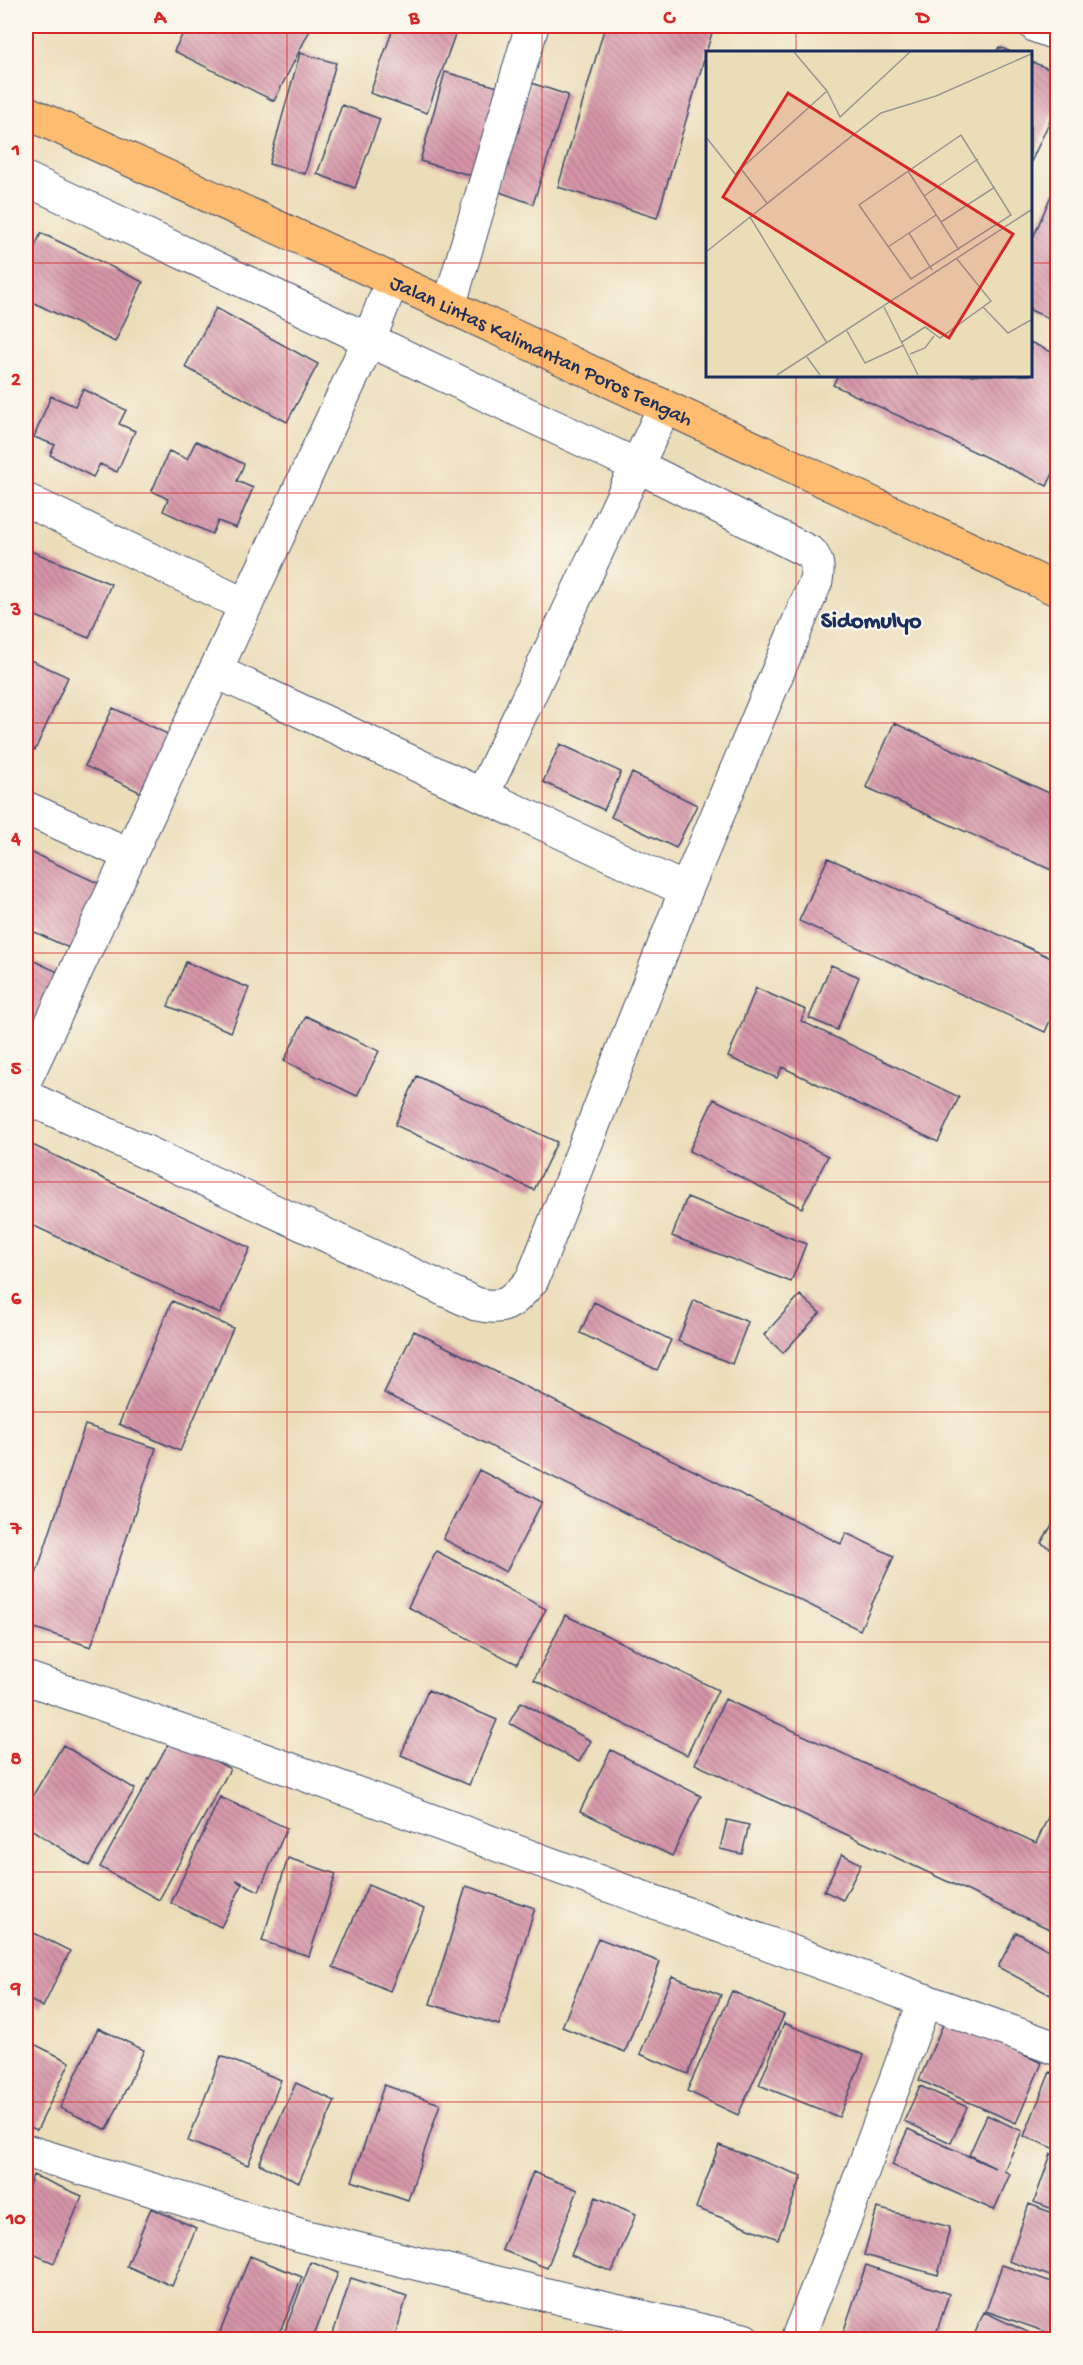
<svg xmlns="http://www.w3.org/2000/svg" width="1083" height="2365" viewBox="0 0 1083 2365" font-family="'Gochi Hand',sans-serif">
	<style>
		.building { fill: url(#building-back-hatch) }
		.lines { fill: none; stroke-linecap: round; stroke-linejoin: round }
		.minor-casing { stroke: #3a496c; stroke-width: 35 }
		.trunk-casing { stroke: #3a496c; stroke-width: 35 }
		.minor { stroke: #fff; stroke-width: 33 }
		.trunk { stroke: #fdbc70; stroke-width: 33 }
		.grid { fill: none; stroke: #d62828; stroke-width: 1.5; stroke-opacity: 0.55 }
		.labels { text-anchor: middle; stroke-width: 4.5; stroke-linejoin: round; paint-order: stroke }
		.street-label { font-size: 21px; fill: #1b2f5e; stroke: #fbf7ec }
		.quarter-label { font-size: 24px; font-weight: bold; fill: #1b2f5e; stroke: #fbf7ec }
		.inset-road { fill: none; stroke: #989795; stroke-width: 1.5 }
		.view { fill: #d62828; fill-opacity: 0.15; stroke: #d62828; stroke-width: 3 }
		.inset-edge { fill: none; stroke: #1b2f5e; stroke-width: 3 }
		.neatline { fill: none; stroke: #d62828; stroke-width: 2 }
		.grid-label { font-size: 20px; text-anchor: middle; font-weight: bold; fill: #d62828 }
	</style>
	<defs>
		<pattern id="building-back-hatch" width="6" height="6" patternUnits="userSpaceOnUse" patternTransform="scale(1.5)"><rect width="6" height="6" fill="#d694a8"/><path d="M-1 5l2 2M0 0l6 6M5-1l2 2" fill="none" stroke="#ad798c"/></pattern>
	</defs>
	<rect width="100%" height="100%" fill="#fbf7ec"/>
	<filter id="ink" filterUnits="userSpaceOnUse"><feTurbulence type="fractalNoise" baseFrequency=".0167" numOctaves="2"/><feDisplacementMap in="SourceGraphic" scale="12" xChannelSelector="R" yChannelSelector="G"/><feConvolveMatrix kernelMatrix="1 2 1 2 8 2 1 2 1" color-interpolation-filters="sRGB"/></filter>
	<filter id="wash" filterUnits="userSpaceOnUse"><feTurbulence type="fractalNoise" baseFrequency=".008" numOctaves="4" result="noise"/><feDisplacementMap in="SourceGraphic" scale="24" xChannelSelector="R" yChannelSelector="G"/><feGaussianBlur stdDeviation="1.35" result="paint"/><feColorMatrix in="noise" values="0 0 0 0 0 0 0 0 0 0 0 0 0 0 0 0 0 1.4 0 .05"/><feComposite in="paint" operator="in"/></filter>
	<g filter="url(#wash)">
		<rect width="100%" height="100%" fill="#ecddb9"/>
		<g id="blocks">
			<!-- building -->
			<path class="building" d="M187,26H312L274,101L174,51Z
				M394,26H458L427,113L370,93Z
				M605,26H714L657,218L558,187Z
				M999,47L1011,52H996Z
				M300,53L336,63L305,174L269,164Z
				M1030,61L1058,73V103L1030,164Z
				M445,72L505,89L480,178L420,161Z
				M531,83L568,95L533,204L497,191Z
				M342,105L380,119L355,188L317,174Z
				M1053,191L1058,192V322L1030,310V245Z
				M41,233L143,282L115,342L26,299V266Z
				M216,308L318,364L287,422L185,367Z
				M1030,342L1058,355V463L1047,486L833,385L838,375H1030Z
				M83,389L126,410L119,424L135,431L117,472L100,464L93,477L50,455L55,445L34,437L51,396L75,406Z
				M196,441L244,464L237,481L253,488L236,528L218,521L212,534L163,511L168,499L152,491L169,451L187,459Z
				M26,549L111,584L89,638L26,612Z
				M26,658L68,677L35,750L26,746Z
				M113,708L174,737L146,795L85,766Z
				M894,723L1058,797V873L866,787Z
				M560,744L621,772L604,810L543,782Z
				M632,773L697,805L676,848L611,817Z
				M26,850L100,884L71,949L26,928Z
				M828,858L1058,961V1003L1045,1032L799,921Z
				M26,957L62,974L32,1036L26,1033Z
				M186,962L249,988L231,1032L168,1006Z
				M831,965L859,977L837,1030L809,1018Z
				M756,988L806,1010L801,1021L959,1097L938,1142L782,1067L777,1078L728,1057Z
				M306,1016L379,1051L357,1096L284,1061Z
				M417,1076L557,1142L534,1190L395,1125Z
				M714,1099L828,1156L802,1208L689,1151Z
				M26,1142L250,1248L220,1314L26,1222Z
				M687,1197L806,1244L791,1282L672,1236Z
				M800,1295L820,1313L783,1353L764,1335Z
				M694,1300L748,1322L732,1364L678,1341Z
				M172,1301L233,1328L180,1451L119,1424Z
				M594,1302L671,1340L657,1370L580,1333Z
				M414,1331L841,1544L846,1533L894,1556L860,1630L384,1393Z
				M85,1425L156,1448L91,1647L26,1625V1605Z
				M479,1470L542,1502L506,1572L443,1539Z
				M1058,1515V1553L1041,1543Z
				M436,1551L546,1609L517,1664L408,1607Z
				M565,1615L718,1690L687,1755L534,1680Z
				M428,1690L497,1720L469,1785L401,1755Z
				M725,1699L1036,1843L1058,1796V1933L695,1764Z
				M521,1702L591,1741L579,1762L509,1723Z
				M172,1737L230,1769L159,1900L100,1867Z
				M63,1745L135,1789L89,1866L26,1826V1807Z
				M611,1750L701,1796L672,1856L580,1811Z
				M220,1797L287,1828L259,1891L236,1880L242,1885L221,1927L171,1903Z
				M727,1820L749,1825L742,1854L720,1849Z
				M842,1854L861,1864L843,1900L824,1891Z
				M288,1858L336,1874L309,1956L262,1941Z
				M368,1885L424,1909L390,1991L333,1967Z
				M466,1886L535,1908L499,2025L430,2004Z
				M26,1929L70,1951L43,2007L26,1998Z
				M1016,1932L1058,1955V1999L998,1967Z
				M598,1938L660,1962L625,2052L562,2027Z
				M672,1976L721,1995L688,2074L640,2054Z
				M732,1991L784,2015L738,2115L687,2091Z
				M945,2020L1042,2063L1016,2123L919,2080Z
				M784,2023L864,2055L839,2117L759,2085Z
				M98,2028L144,2050L107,2130L60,2108Z
				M28,2041L70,2062L37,2130L26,2125V2045Z
				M221,2056L281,2080L248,2165L188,2141Z
				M1050,2072L1058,2076V2150L1024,2136Z
				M296,2083L335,2101L299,2182L259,2164Z
				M384,2085L440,2104L408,2200L352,2181Z
				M920,2086L967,2107L951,2143L904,2121Z
				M987,2115L1022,2131L1004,2171L1010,2174L994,2210L892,2165L908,2129L995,2168L969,2155Z
				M719,2145L802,2176L778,2239L696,2208Z
				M1051,2154L1058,2156V2211L1034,2202Z
				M533,2172L578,2190L547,2268L502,2250Z
				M33,2175L82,2196L54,2263L26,2251V2193Z
				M596,2197L636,2214L612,2272L571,2255Z
				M1029,2204L1058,2215V2279L1009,2261Z
				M151,2208L196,2228L172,2286L127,2266Z
				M877,2208L950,2227L938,2275L864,2255Z
				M250,2256L302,2277L277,2340H217Z
				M311,2262L338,2273L312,2340H281Z
				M866,2265L949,2294L934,2340H861L843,2333Z
				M1002,2265L1058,2284V2317L1052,2334L986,2311Z
				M351,2278L407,2296L394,2340H331Z
				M984,2312L1045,2340H972Z"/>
		</g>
	</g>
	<g filter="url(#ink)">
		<use href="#blocks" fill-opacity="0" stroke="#3a496c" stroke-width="1.5"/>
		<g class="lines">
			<defs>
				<path id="minor" d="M1036,26L1058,34
					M26,179L638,466L811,553C818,562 818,569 816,581L686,890L532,1280C512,1302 507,1311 476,1304L26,1097
					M449,306L532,26
					M26,500L245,605
					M215,671L686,890
					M483,794L664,408
					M26,808L130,855
					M26,1078L369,340L392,281
					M26,1678L273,1763L1058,2049
					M26,2151L303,2236L589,2305L744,2340
					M797,2340L846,2216L925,2000"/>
				<g id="trunk">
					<path id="s1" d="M26,112L449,306L1058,590"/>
				</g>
			</defs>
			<!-- minor casing -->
			<use href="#minor" class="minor-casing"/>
			<!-- trunk casing -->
			<use href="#trunk" class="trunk-casing"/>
			<!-- minor -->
			<use href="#minor" class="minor"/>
			<!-- trunk -->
			<use href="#trunk" class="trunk"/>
		</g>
	</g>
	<!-- grid -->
	<path class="grid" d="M287,26V2340M542,26V2340M796,26V52M26,263H708M1030,263H1058M796,375V2340M26,493H1058M26,723H1058M26,953H1058M26,1182H1058M26,1412H1058M26,1642H1058M26,1872H1058M26,2102H1058"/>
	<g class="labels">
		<!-- street labels -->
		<g class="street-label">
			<text dy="7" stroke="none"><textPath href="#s1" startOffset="568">Jalan Lintas Kalimantan Poros Tengah</textPath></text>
		</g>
		<!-- quarter labels -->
		<g class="quarter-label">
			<text x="871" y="627">Sidomulyo</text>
		</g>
	</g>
	<!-- overview -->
	<g transform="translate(706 51)">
		<rect width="326" height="326" fill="#ecddb9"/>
		<path class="inset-road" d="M88,1L121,40L134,66L204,1M255,84L305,164L205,228L153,154ZM0,86L29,123L121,40M36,119L61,152M202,120L253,199M218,145L272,108M44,166L121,292M235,171L289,136M203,182L226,219M182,196L230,164M0,201L175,62L230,45L325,3M178,256L212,324M277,256L302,282L325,269M141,280L159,312L198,294M196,291L219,276L234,287L285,250L251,208M204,303L219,297L228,285M101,306L114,324M71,324L325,159"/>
		<path class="view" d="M82,42L307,183L243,287L17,146Z"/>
		<rect width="326" height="326" class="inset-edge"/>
	</g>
	<!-- margin -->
	<rect width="1083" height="2365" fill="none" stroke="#fbf7ec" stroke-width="66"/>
	<rect x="33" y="33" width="1017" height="2299" class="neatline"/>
	<g class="grid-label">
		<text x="160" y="23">A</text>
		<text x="414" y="23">B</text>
		<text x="669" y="23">C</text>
		<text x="923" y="23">D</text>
		<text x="16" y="155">1</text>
		<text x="16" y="385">2</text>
		<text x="16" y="615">3</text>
		<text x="16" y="844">4</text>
		<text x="16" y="1074">5</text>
		<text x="16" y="1304">6</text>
		<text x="16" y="1534">7</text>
		<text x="16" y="1764">8</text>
		<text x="16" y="1994">9</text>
		<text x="16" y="2224">10</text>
	</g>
</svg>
